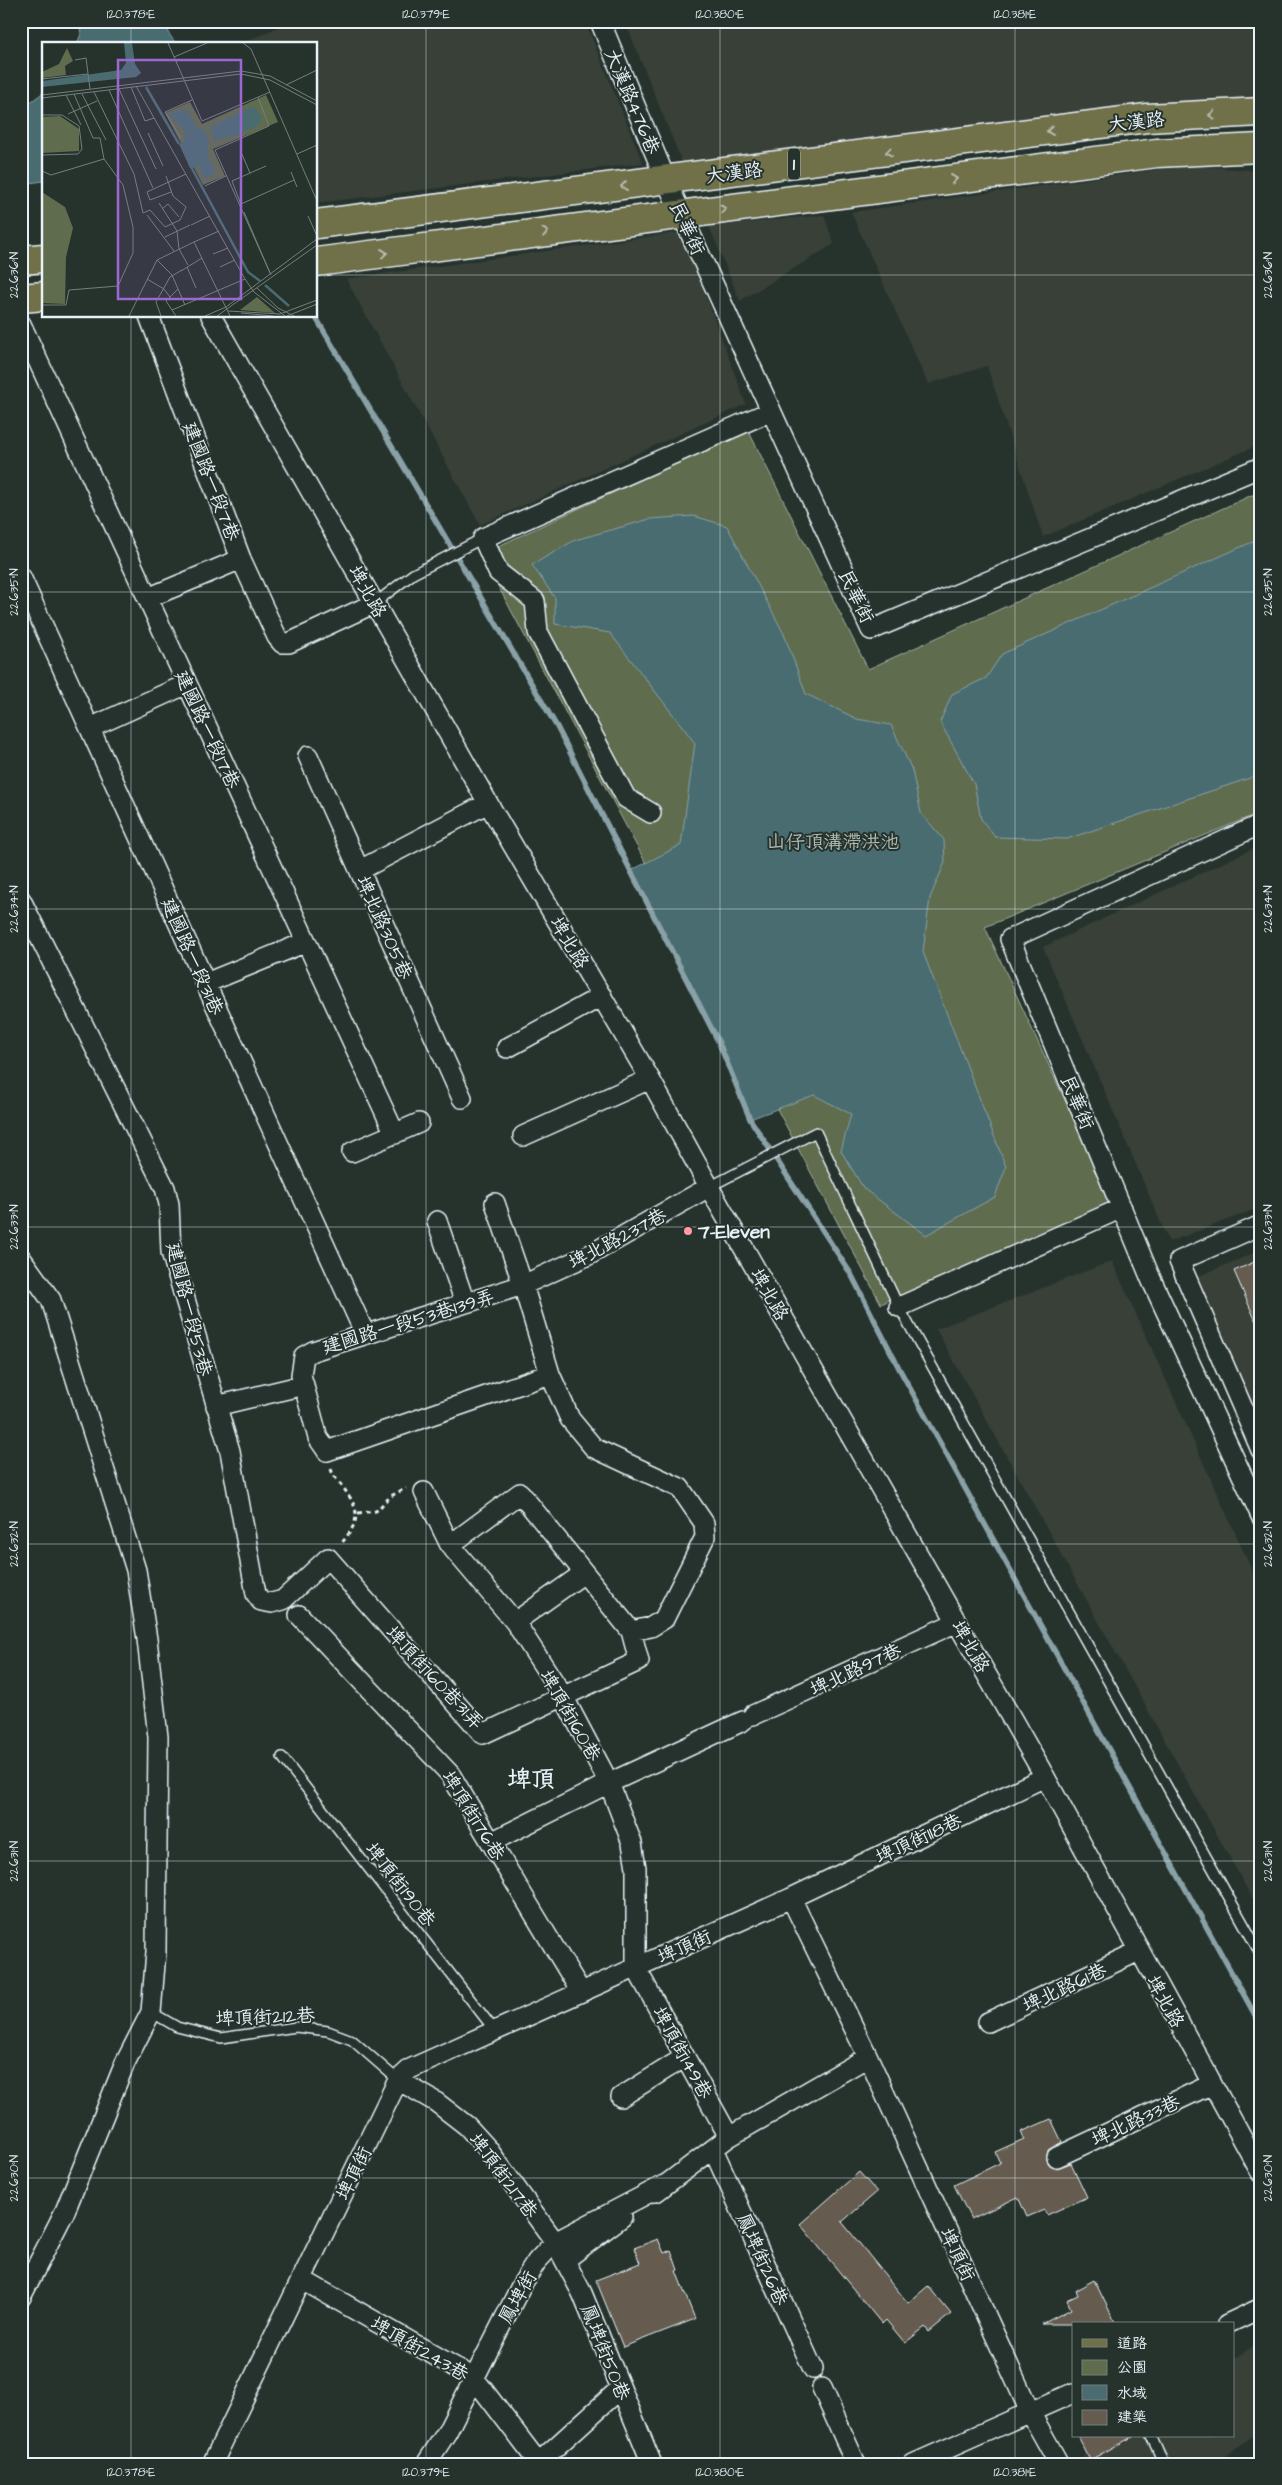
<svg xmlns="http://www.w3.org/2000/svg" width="1282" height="2485" viewBox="0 0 1282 2485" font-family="'Architects Daughter','LXGW WenKai TC',sans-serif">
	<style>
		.built { fill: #393f37 }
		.green { fill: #5f6c4e; stroke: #a4aea3 }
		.water { fill: #4a6c71; stroke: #89a1a7 }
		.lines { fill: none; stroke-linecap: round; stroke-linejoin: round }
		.stream { stroke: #89a1a7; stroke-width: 5.5 }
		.building { fill: #655b4f; stroke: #e8f1f8 }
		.lane-casing { stroke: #e8f1f8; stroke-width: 12 }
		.street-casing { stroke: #e8f1f8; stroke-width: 22 }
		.primary-casing { stroke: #e8f1f8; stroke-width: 31 }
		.path { stroke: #e8f1f8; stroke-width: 3; stroke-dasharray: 4 4; stroke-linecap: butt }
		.lane { stroke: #26332d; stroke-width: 9 }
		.street { stroke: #26332d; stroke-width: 19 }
		.primary { stroke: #70704a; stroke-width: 28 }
		.oneway { stroke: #b8bdb2 }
		.ticks { fill: none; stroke: #e8f1f8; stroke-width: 1; stroke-opacity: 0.45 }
		.poi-dot { fill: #ff9aa2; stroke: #26332d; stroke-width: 2 }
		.labels { text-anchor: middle; stroke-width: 4; stroke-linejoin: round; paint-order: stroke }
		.shield { fill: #26332d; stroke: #aeb8bb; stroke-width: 1 }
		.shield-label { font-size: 18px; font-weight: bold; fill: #e8f1f8 }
		.street-label { font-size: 19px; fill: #e8f1f8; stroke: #26332d }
		.park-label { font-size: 19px; fill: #b1bcb4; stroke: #26332d }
		.poi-label { font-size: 19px; font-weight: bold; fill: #e8f1f8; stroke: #26332d; text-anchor: start }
		.district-label { font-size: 24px; font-weight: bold; fill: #e8f1f8; stroke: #26332d }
		.inset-river { fill: none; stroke: #4a6c71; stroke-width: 2.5 }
		.inset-road { fill: none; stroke: #747f7e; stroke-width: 1 }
		.view { fill: #9c67d0; fill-opacity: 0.15; stroke: #9c67d0; stroke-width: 2.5 }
		.inset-edge { fill: none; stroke: #e8f1f8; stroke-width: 2.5 }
		.neatline { fill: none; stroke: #e8f1f8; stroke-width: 2 }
		.ticks-label { font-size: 12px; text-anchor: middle; fill: #e8f1f8 }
	</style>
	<rect width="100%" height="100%" fill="#26332d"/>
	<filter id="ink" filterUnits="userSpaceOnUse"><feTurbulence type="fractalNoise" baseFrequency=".02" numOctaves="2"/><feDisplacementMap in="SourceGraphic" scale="10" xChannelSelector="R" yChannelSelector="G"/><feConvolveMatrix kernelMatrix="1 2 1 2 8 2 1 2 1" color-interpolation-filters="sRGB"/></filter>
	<g filter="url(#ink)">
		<!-- built -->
		<path class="built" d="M291,21H585L643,163L316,203V44H241Z
			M625,21H1261V103L1181,102L683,165Z
			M1190,165L1261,171V444L1043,537L987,366L928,384L851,212Z
			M824,215L834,244L740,301L709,226Z
			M682,232L746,404L480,525L346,279Z
			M1261,845V1207L1169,1242L1043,947Z
			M1261,1250V1435L1192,1279Z
			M1112,1261L1261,1590V1914L936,1329Z
			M1261,2341V2429L1217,2464H1072L1115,2436H1233V2359Z"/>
		<!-- green -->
		<path class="green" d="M748,430L868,669L1261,491V812L985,927L1112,1202L881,1304L481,554Z"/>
		<!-- water -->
		<path class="water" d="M79,21H167L169,34L176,44H77L81,34Z
			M44,92V181L21,184V109Z
			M694,516L727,526L784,634L806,694L857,719L891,725L912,770L921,813L944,840L945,862L930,898L923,952L1006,1167L995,1197L926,1235L864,1189L841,1151L851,1114L814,1095L750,1119L719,1043L630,871L681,845L695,743L610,633L555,624V598L532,565L575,540L650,519Z
			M1261,538V771L1250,778L1067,839L995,837L981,819L974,784L940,722L952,694L986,678L1002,654Z"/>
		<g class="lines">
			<!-- stream -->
			<path class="stream" d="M315,316L557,727L719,1043L750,1119L851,1274L900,1370L1261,2026"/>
		</g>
		<!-- building -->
		<path class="building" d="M1261,1259V1333L1234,1271Z
			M1051,2119L1062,2142L1048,2150L1047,2161L1057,2168L1071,2163L1087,2197L1047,2215L1044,2210L1027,2217L1018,2197L971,2219L954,2185L1000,2163L995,2152L1024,2139L1021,2132Z
			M859,2172L877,2192L842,2222L908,2303L928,2286L951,2314L929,2332L925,2327L905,2343L886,2320L882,2324L800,2224Z
			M658,2239L664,2253L671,2250L678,2270L676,2271L695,2319L623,2347L596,2280L640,2263L634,2248Z
			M1094,2280L1116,2324H1042L1071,2309L1067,2300L1078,2295L1076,2290Z
			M1078,2436H1134L1090,2460Z"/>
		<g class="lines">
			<defs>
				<path id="lane" d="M375,603L413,574L483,538
					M709,1187L816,1132L899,1307L1261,1955
					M282,1757L495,2031
					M151,2012L177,2027L221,2038L296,2027L328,2031L352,2040L398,2080
					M1151,2436L1164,2464"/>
				<path id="street" d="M600,21L666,180L871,630L1261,467
					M149,316L241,559L277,637L282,643H289L375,603
					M211,316L488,803L650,1079L718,1203L1045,1777L1261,2173
					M21,324L395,1134
					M21,577L365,1334
					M148,598L241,559
					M90,728L187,684
					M308,756L462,1098
					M651,813L626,798L538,632L535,601L498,572L483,538L771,411
					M1261,824L1010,939L1151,1279L1261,1516
					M360,870L488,803
					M21,900L165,1188L169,1204L171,1252L230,1451L256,1594L261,1601L272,1603L283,1600L328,1558L483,1734L639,1661L631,1631L520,1493L450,1545
					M206,983L306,942
					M507,1048L602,996
					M523,1136L650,1079
					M352,1152L419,1123
					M495,1203L523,1285L550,1374L570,1419L594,1448L680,1488L704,1523L705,1537L664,1619L651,1627L631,1631
					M437,1221L465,1303
					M1261,1225L1179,1261L1261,1450
					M21,1258L51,1300L136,1570L147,1639L158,1737L156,1952L151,2012L125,2063L65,2211L21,2297
					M899,1307L1122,1208
					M550,1374L327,1451L318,1438L301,1375L304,1356L313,1351L523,1285L591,1254L709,1187
					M216,1406L304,1385
					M424,1492L450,1545L515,1622L563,1696L609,1783L632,1843L636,1868V1968L729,2137
					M299,1615L450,1774L581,1992
					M515,1622L584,1573
					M753,1715L957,1622
					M491,1842L609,1783L743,1721
					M791,1898L1045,1777
					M988,2022L1139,1951
					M398,2080L436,2102L467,2126L487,2148L555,2242L582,2293L652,2464
					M621,2097L685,2057
					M713,2149L813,2369
					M1057,2157L1212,2084
					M656,2192L729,2137L868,2057
					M565,2260L622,2217
					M301,2279L474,2378L538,2462
					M1227,2324L1261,2308
					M822,2388L856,2464
					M212,2464L398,2080L410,2069L791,1898L868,2057L1030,2412L1059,2464
					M426,2464L447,2432L522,2284L537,2261L555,2242L664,2185
					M537,2464L621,2388
					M913,2464L1073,2393"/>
				<path id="primary" d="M316,224L1147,118L1261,112
					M21,260L44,258
					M316,262L1157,153L1261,148
					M21,298L44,296"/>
			</defs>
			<!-- lane casing -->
			<use href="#lane" class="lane-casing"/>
			<!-- street casing -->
			<use href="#street" class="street-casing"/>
			<!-- primary casing -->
			<use href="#primary" class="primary-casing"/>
			<!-- path -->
			<path class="path" d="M331,1469C333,1476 338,1481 342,1486C361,1511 361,1520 340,1545
				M358,1513L376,1511L391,1496L406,1488"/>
			<!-- lane -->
			<use href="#lane" class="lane"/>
			<!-- street -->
			<use href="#street" class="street"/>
			<!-- primary -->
			<use href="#primary" class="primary"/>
		</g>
		<!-- one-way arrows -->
		<defs><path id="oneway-chevron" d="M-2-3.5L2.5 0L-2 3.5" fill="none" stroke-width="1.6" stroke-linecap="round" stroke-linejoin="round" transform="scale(1.25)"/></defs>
		<g class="oneway">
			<use href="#oneway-chevron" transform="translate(1212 115) rotate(177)"/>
			<use href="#oneway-chevron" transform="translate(1050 131) rotate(173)"/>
			<use href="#oneway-chevron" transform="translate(889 152) rotate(173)"/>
			<use href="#oneway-chevron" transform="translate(954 179) rotate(-7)"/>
			<use href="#oneway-chevron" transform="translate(624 186) rotate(173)"/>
			<use href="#oneway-chevron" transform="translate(723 209) rotate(-7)"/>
			<use href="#oneway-chevron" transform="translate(545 232) rotate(-7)"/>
			<use href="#oneway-chevron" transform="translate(384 253) rotate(-7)"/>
		</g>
	</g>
	<!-- ticks -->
	<path class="ticks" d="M131,21V44M426,21V2464M720,21V2464M1015,21V2464M21,275H44M316,275H1261M131,316V2464M21,592H1261M21,909H1261M21,1227H1261M21,1544H1261M21,1861H1261M21,2178H1261"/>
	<!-- markers -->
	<circle class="poi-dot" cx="688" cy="1231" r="5"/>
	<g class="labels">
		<!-- shield labels -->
		<rect class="shield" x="788" y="148.5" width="12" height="31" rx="4"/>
		<g class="shield-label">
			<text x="794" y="170">1</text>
		</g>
		<!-- street labels -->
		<g class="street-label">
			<text transform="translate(633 101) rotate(67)" y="7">大漢路476巷</text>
			<text transform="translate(1136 121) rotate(-6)" y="7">大漢路</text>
			<text transform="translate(734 172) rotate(-7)" y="7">大漢路</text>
			<text transform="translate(688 228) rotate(65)" y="7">民華街</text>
			<text transform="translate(212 481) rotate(69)" y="7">建國路一段7巷</text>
			<text transform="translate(368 591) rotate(60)" y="7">埤北路</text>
			<text transform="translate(857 596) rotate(64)" y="7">民華街</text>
			<text transform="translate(208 729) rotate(65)" y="7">建國路一段17巷</text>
			<text transform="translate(385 927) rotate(66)" y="7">埤北路305巷</text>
			<text transform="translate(570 942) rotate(59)" y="7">埤北路</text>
			<text transform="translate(193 956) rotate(66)" y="7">建國路一段31巷</text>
			<text transform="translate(1078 1102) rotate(67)" y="7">民華街</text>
			<text transform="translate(617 1238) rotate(-28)" y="7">埤北路237巷</text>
			<text transform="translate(770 1294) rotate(60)" y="7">埤北路</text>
			<text transform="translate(190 1309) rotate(76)" y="7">建國路一段53巷</text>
			<text transform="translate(408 1321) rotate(-17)" y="7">建國路一段53巷139弄</text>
			<text transform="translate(971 1646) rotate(60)" y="7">埤北路</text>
			<text transform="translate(855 1669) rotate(-25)" y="7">埤北路97巷</text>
			<text transform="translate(435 1677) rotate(47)" y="7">埤頂街160巷31弄</text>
			<text transform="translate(571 1715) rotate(60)" y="7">埤頂街160巷</text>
			<text transform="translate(474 1815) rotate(58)" y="7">埤頂街176巷</text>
			<text transform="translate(918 1838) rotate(-25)" y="7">埤頂街118巷</text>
			<text transform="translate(401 1884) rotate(52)" y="7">埤頂街190巷</text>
			<text transform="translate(684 1946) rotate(-24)" y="7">埤頂街</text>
			<text transform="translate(1064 1987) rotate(-25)" y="7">埤北路61巷</text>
			<text transform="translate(1166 2001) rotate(61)" y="7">埤北路</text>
			<text transform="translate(265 2016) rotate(-2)" y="7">埤頂街212巷</text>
			<text transform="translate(683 2052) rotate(61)" y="7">埤頂街149巷</text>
			<text transform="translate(1135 2120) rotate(-25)" y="7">埤北路33巷</text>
			<text transform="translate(353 2173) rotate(-64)" y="7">埤頂街</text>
			<text transform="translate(504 2175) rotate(53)" y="7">埤頂街217巷</text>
			<text transform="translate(958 2254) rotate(65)" y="7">埤頂街</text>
			<text transform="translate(763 2259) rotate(66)" y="7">鳳埤街26巷</text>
			<text transform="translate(517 2297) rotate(-61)" y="7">鳳埤街</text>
			<text transform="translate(420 2348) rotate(30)" y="7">埤頂街243巷</text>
			<text transform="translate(606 2352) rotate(68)" y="7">鳳埤街50巷</text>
		</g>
		<!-- park labels -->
		<g class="park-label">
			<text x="833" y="848">山仔頂溝滯洪池</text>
		</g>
		<!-- poi labels -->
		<g class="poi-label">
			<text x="698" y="1238">7-Eleven</text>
		</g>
		<!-- district labels -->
		<g class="district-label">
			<text x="531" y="1787">埤頂</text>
		</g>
	</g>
	<!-- overview -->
	<g transform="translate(42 42)">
		<rect width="275" height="275" fill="#26332d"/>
		<path d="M25,6L31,19L23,24L24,33L0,36V30L17,22ZM224,53L236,80L171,107L183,134L161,143L123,71L148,60L160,82ZM18,74L37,87V109L0,111V75ZM0,150L23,165L31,186L24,215L23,262L0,261ZM215,255L233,271L198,268Z" fill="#5f6c4e"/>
		<path d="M82,1H90L93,22L99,31L94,35L0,45V39L79,28L84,21ZM211,64L219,73L218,82L196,93L172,99L168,85ZM139,68L146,69L154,85L162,88L167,99L165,110L173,130L165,137L159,132L158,125L148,126L137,102L142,99L143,90L127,72Z" fill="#4a6c71"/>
		<path class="inset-river" d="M104,45L137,102M147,121L206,230L218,239M223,243L247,264"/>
		<path class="inset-road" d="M126,1L160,79L228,50M201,1L209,7L275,159M132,15L165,1M33,18L44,16L48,47M0,37L46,32M244,43L275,28M94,44L203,237L212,250L243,274M89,45L103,79L112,76M77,47L114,127M67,48L111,146M52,50L92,132L101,171L108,168L123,185L138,178L144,165L131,154L124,134M32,52L51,96H58L62,117M40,52L64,98M0,53L199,29L228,34L275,59M24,53L39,83M216,55L227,84L173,108L229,233M0,56L199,32L228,38L275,63M26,72L55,59M0,73H20L37,84L40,107L36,112L0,113M106,91L121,124M139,96L123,70L150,58M199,110L208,131M255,112L275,103M0,129L9,133L62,117L81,143L91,185V211L76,244L27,248L24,263H0M249,130L255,145M163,144L184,134M129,150L108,158L105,150L144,132M117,161L135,189L137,207L146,223M199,162L252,138M200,165L190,139L224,124M120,167L126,162L137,175M202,170L228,231M105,173L132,209M266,174L275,194M149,183L168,174M123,195L148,183M152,200L177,189M171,212L186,206M115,218L130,233L143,263M145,225L154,246M178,225L193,218M139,229L160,216M105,237L122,247L128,255M215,246L236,266L252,274M130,268L203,237M186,269L238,272L275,258M199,271L231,274M87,274L115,218L152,200L188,274M119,274L114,260L128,235L140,228M134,274L124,259L136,247M163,274L184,265L275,197M175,274L275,203M245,274L275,262"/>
		<path class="view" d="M76,18H199V257H76Z"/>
		<rect width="275" height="275" class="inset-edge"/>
	</g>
	<!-- margin -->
	<rect width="1282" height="2485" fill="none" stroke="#26332d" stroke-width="55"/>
	<!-- legend -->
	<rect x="1072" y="2322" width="162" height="115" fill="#26332d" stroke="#747f7e"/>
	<rect x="1082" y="2339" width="25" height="8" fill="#70704a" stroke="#747f7e"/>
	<text x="1117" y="2348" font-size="15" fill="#e8f1f8">道路</text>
	<rect x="1082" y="2360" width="25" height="15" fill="#5f6c4e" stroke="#747f7e"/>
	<text x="1117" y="2372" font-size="15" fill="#e8f1f8">公園</text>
	<rect x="1082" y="2385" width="25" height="15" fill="#4a6c71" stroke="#747f7e"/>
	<text x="1117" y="2398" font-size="15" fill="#e8f1f8">水域</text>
	<rect x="1082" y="2410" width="25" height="15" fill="#655b4f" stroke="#747f7e"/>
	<text x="1117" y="2422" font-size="15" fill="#e8f1f8">建築</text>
	<rect x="28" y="28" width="1226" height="2430" class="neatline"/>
	<g class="ticks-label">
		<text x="131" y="18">120.378°E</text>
		<text x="426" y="18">120.379°E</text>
		<text x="720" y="18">120.380°E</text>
		<text x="1015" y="18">120.381°E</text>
		<text transform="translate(14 275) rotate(-90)" y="4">22.636°N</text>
		<text transform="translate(1268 275) rotate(-90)" y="4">22.636°N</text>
		<text transform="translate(14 592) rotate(-90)" y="4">22.635°N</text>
		<text transform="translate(1268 592) rotate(-90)" y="4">22.635°N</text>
		<text transform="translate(14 909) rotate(-90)" y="4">22.634°N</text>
		<text transform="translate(1268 909) rotate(-90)" y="4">22.634°N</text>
		<text transform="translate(14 1227) rotate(-90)" y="4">22.633°N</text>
		<text transform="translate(1268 1227) rotate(-90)" y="4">22.633°N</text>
		<text transform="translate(14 1544) rotate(-90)" y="4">22.632°N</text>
		<text transform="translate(1268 1544) rotate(-90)" y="4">22.632°N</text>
		<text transform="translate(14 1861) rotate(-90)" y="4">22.631°N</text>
		<text transform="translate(1268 1861) rotate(-90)" y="4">22.631°N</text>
		<text transform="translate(14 2178) rotate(-90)" y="4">22.630°N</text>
		<text transform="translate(1268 2178) rotate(-90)" y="4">22.630°N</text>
		<text x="131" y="2476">120.378°E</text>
		<text x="426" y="2476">120.379°E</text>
		<text x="720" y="2476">120.380°E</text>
		<text x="1015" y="2476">120.381°E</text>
	</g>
</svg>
